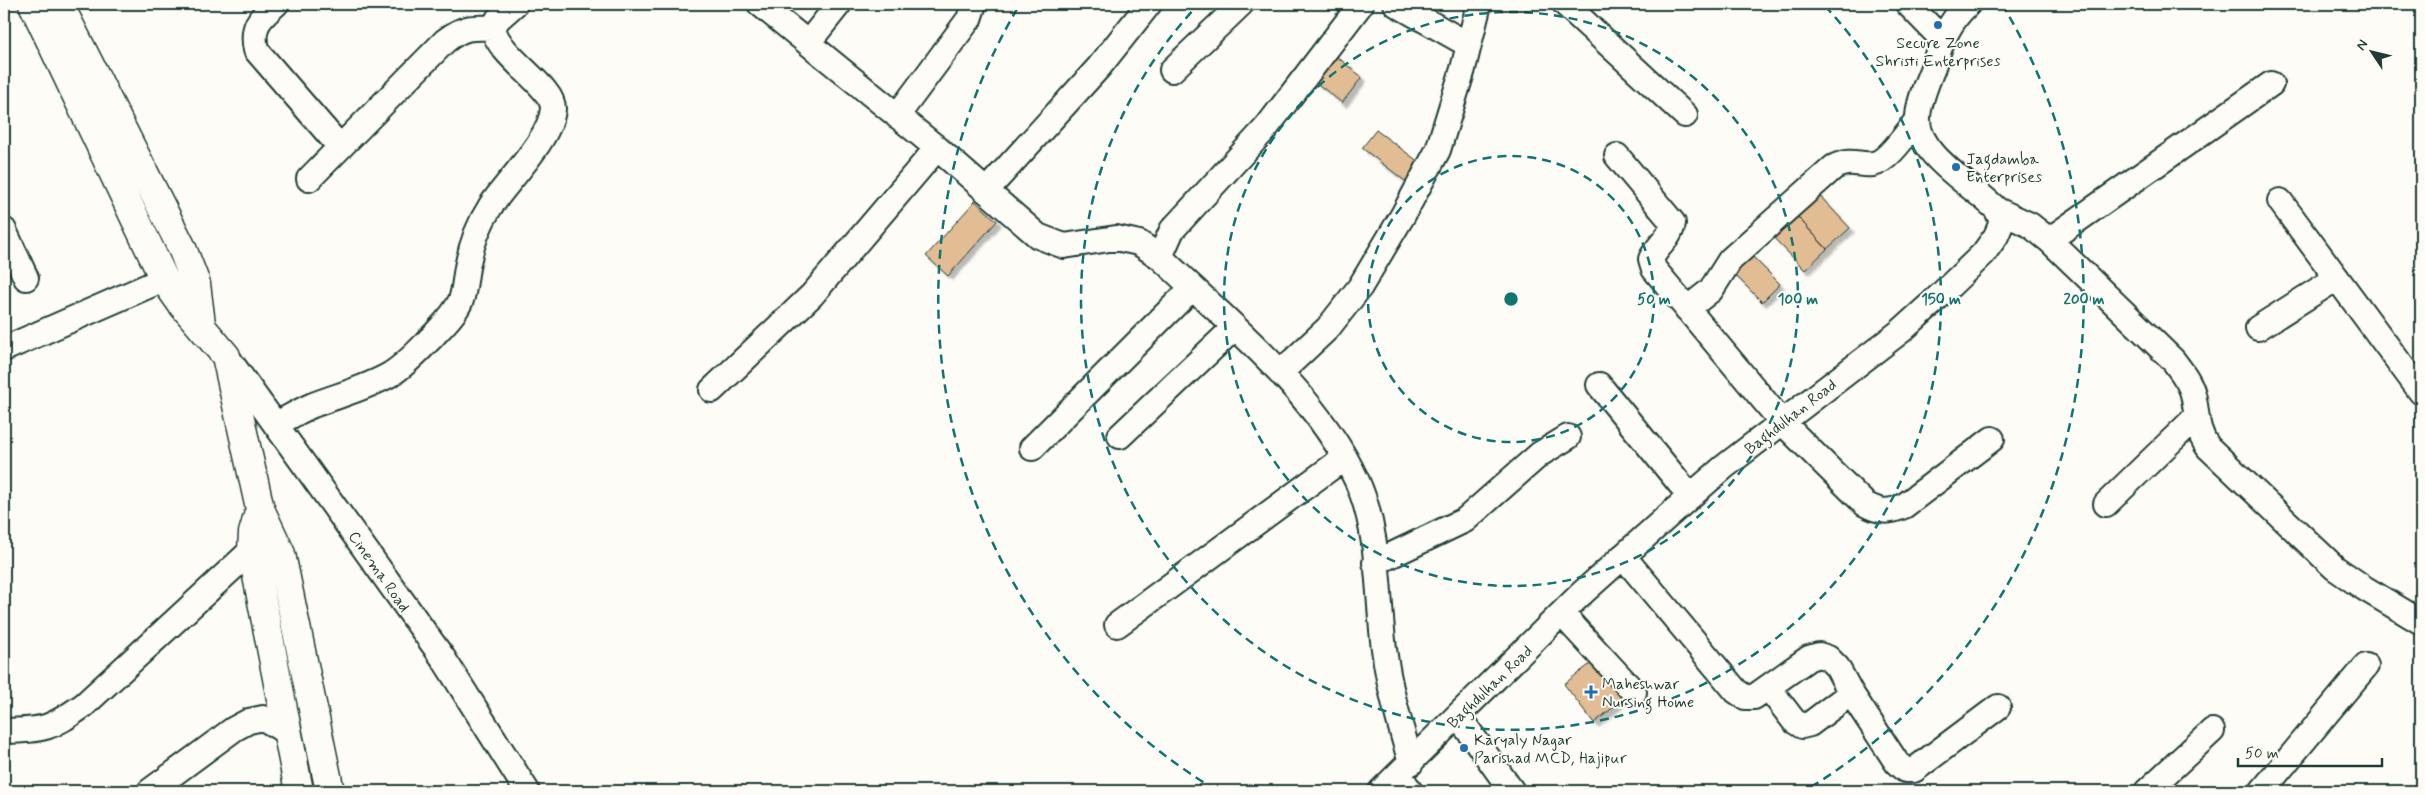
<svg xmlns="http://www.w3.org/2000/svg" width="2425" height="795" viewBox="0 0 2425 795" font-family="Mynerve,sans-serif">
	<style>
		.building { fill: #e2bc92; stroke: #1f3d34; filter: url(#shadow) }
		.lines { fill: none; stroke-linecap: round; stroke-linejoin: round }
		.minor-casing { stroke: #1f3d34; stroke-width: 28 }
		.major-casing { stroke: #1f3d34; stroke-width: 31 }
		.minor { stroke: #fdfcf7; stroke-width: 24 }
		.major { stroke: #fdfcf7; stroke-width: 28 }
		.ring { fill: none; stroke: #0f766e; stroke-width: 2.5; stroke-dasharray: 9 6 }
		.poi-dot { fill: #1f6fb2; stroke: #fdfcf7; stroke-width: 2 }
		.labels { text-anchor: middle; stroke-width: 4; stroke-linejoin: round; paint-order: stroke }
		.poi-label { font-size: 16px; fill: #1f3d34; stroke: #fdfcf7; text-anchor: start }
		.street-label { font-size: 16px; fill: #1f3d34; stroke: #fdfcf7 }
		.centre { fill: #0f766e; stroke: #fdfcf7; stroke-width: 2.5 }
		.ring-label { font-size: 15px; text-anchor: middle; font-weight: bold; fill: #0f766e; stroke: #fdfcf7; stroke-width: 4; stroke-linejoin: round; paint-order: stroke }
	</style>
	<defs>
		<filter id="shadow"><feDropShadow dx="4.5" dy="4.5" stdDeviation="1" flood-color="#0004"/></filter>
	</defs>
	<rect width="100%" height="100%" fill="#fdfcf7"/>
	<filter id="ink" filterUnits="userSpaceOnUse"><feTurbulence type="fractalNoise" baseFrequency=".02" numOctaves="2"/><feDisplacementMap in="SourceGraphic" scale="10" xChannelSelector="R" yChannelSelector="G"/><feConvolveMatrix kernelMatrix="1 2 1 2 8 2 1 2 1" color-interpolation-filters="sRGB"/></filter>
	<g filter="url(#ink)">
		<!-- building -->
		<path class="building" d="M1330,51L1362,77L1342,103L1309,77Z
			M1376,130L1419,162L1405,181L1362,148Z
			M1817,193L1850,228L1827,249L1795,214Z
			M975,201L997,221L948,276L926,256Z
			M1795,214L1827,249L1805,270L1771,235Z
			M1746,250L1780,284L1762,302L1728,268Z
			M1597,659L1626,697L1594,723L1564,684Z"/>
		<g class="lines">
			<defs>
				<path id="minor" d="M276,4C259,19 251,26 256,50L340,147
					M760,4L937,148L1038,236L1064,246L1116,238L1139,243L1160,257C1229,323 1316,392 1357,481C1380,532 1377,594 1384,649C1389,688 1400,725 1411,763
					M1396,4L1469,45
					M1565,4L1685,115
					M1908,4L1942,39
					M808,43L839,4
					M1172,70L1241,4
					M897,116L969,19L974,4
					M1617,156L1673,223C1671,238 1657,246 1651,259L1654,269L1782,422L1865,504C1880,512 1888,513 1904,506L1992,439
					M309,179L445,41C463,27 470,27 493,28
					M986,191L1099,67L1149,4
					M2280,201L2421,392
					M1997,210L2030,225L2049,240L2173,360C2181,371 2190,381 2193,394C2198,416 2195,428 2208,447L2335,568L2364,588L2421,622
					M4,230L26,278
					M2049,240L2271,84
					M1160,257L1172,230L1266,128L1361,4
					M1687,309L1711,290L1730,260L1834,167C1853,158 1857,166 1873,164C1888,162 1908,131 1918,119
					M2258,328L2337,278
					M4,349L164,279
					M227,357L443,658L527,791
					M1280,373L1328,328L1360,287L1403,215L1438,150L1463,69L1479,4
					M1599,385L1690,496
					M712,390L812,295L937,148
					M276,424C288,418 301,410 313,405C339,395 367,388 391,374C407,364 420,349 433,336C443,325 455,314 461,300C465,289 465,275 468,263C472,243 479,224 490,207C506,182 552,138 553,108C553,86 499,57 493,28L498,19L515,4
					M1120,436L1234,328
					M1032,448L1192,288
					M2106,504L2195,418
					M1623,556L1736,691L1745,697H1754L1809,658L1819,655L1828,658L1837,667L1851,693L1897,763L1905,770H1914L1998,707
					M1375,563L1465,520L1540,454L1568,437
					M1562,614L1634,692
					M1117,625L1344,458
					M1768,687L1794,721L1802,726L1810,724L1851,693
					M1458,716L1512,791
					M4,731C45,730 50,729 84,705L252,550
					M1399,774L1410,791
					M150,791L234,729L249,721L263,718L288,733
					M1381,791L1580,595L1668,516L1724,467L1901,331L1930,305L1983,254L1996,236L2002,222L1997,210C1974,186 1915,154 1918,117C1919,101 1926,85 1932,70C1940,45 1948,22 1968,4
					M2147,791L2212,731
					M2262,791L2366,666"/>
				<path id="major" d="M33,4L164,279L181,303L226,356L260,509L281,554L330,791
					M59,4L182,248L196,284L201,324
					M260,509L253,533L252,550L299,791"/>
			</defs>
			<!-- minor casing -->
			<use href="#minor" class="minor-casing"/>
			<!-- major casing -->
			<use href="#major" class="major-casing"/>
			<!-- minor -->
			<use href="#minor" class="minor"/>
			<!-- major -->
			<use href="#major" class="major"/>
		</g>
	</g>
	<!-- distance rings -->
	<g class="ring">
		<circle cx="1511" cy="299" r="143"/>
		<circle cx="1511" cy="299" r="287"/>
		<path d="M1825 6A430 430 0 1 1 1197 6"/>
		<path d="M1216 790A573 573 0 0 1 1020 4M2002 4A573 573 0 0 1 1806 790"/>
	</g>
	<!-- markers -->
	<g class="poi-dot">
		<circle cx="1938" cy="25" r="5"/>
		<circle cx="1956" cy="167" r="5"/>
		<path d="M1588.5 684.5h5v5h5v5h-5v5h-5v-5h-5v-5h5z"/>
		<circle cx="1464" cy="748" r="5"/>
	</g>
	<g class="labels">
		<!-- poi labels -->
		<g class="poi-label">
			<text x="1938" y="48" text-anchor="middle">Secure Zone<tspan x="1938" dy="18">Shristi Enterprises</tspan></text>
			<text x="1966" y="164">Jagdamba<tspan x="1966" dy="18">Enterprises</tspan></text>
			<text x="1602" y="689">Maheshwar<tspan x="1602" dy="18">Nursing Home</tspan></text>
			<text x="1474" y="745">Karyaly Nagar<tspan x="1474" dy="18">Parishad MCD, Hajipur</tspan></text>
		</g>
		<!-- street labels -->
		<g class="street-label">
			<text transform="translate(1790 416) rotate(-38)" y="6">Baghdulhan Road</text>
			<text transform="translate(380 571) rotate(55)" y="6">Cinema Road</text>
			<text transform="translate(1489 686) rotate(-44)" y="6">Baghdulhan Road</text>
		</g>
	</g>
	<circle cx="1511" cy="299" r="8" class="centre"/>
	<g class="ring-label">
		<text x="1654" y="304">50 m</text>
		<text x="1798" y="304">100 m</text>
		<text x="1941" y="304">150 m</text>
		<text x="2084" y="304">200 m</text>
	</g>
	<!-- margin -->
	<rect width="2425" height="795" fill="none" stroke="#fdfcf7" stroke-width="20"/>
	<rect x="10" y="10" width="2405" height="775" fill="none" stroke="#1f3d34" stroke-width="2" filter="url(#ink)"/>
	<!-- north arrow -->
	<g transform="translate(2372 52) rotate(305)" stroke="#fdfcf7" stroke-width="4" paint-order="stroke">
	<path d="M0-4L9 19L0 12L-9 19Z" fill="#1f3d34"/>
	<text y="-8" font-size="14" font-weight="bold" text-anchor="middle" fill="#1f3d34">N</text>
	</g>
	<!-- scale -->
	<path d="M2238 758v8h144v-8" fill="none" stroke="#1f3d34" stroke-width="2.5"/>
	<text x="2245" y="758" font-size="15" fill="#1f3d34" stroke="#fdfcf7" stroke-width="4" paint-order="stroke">50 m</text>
</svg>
